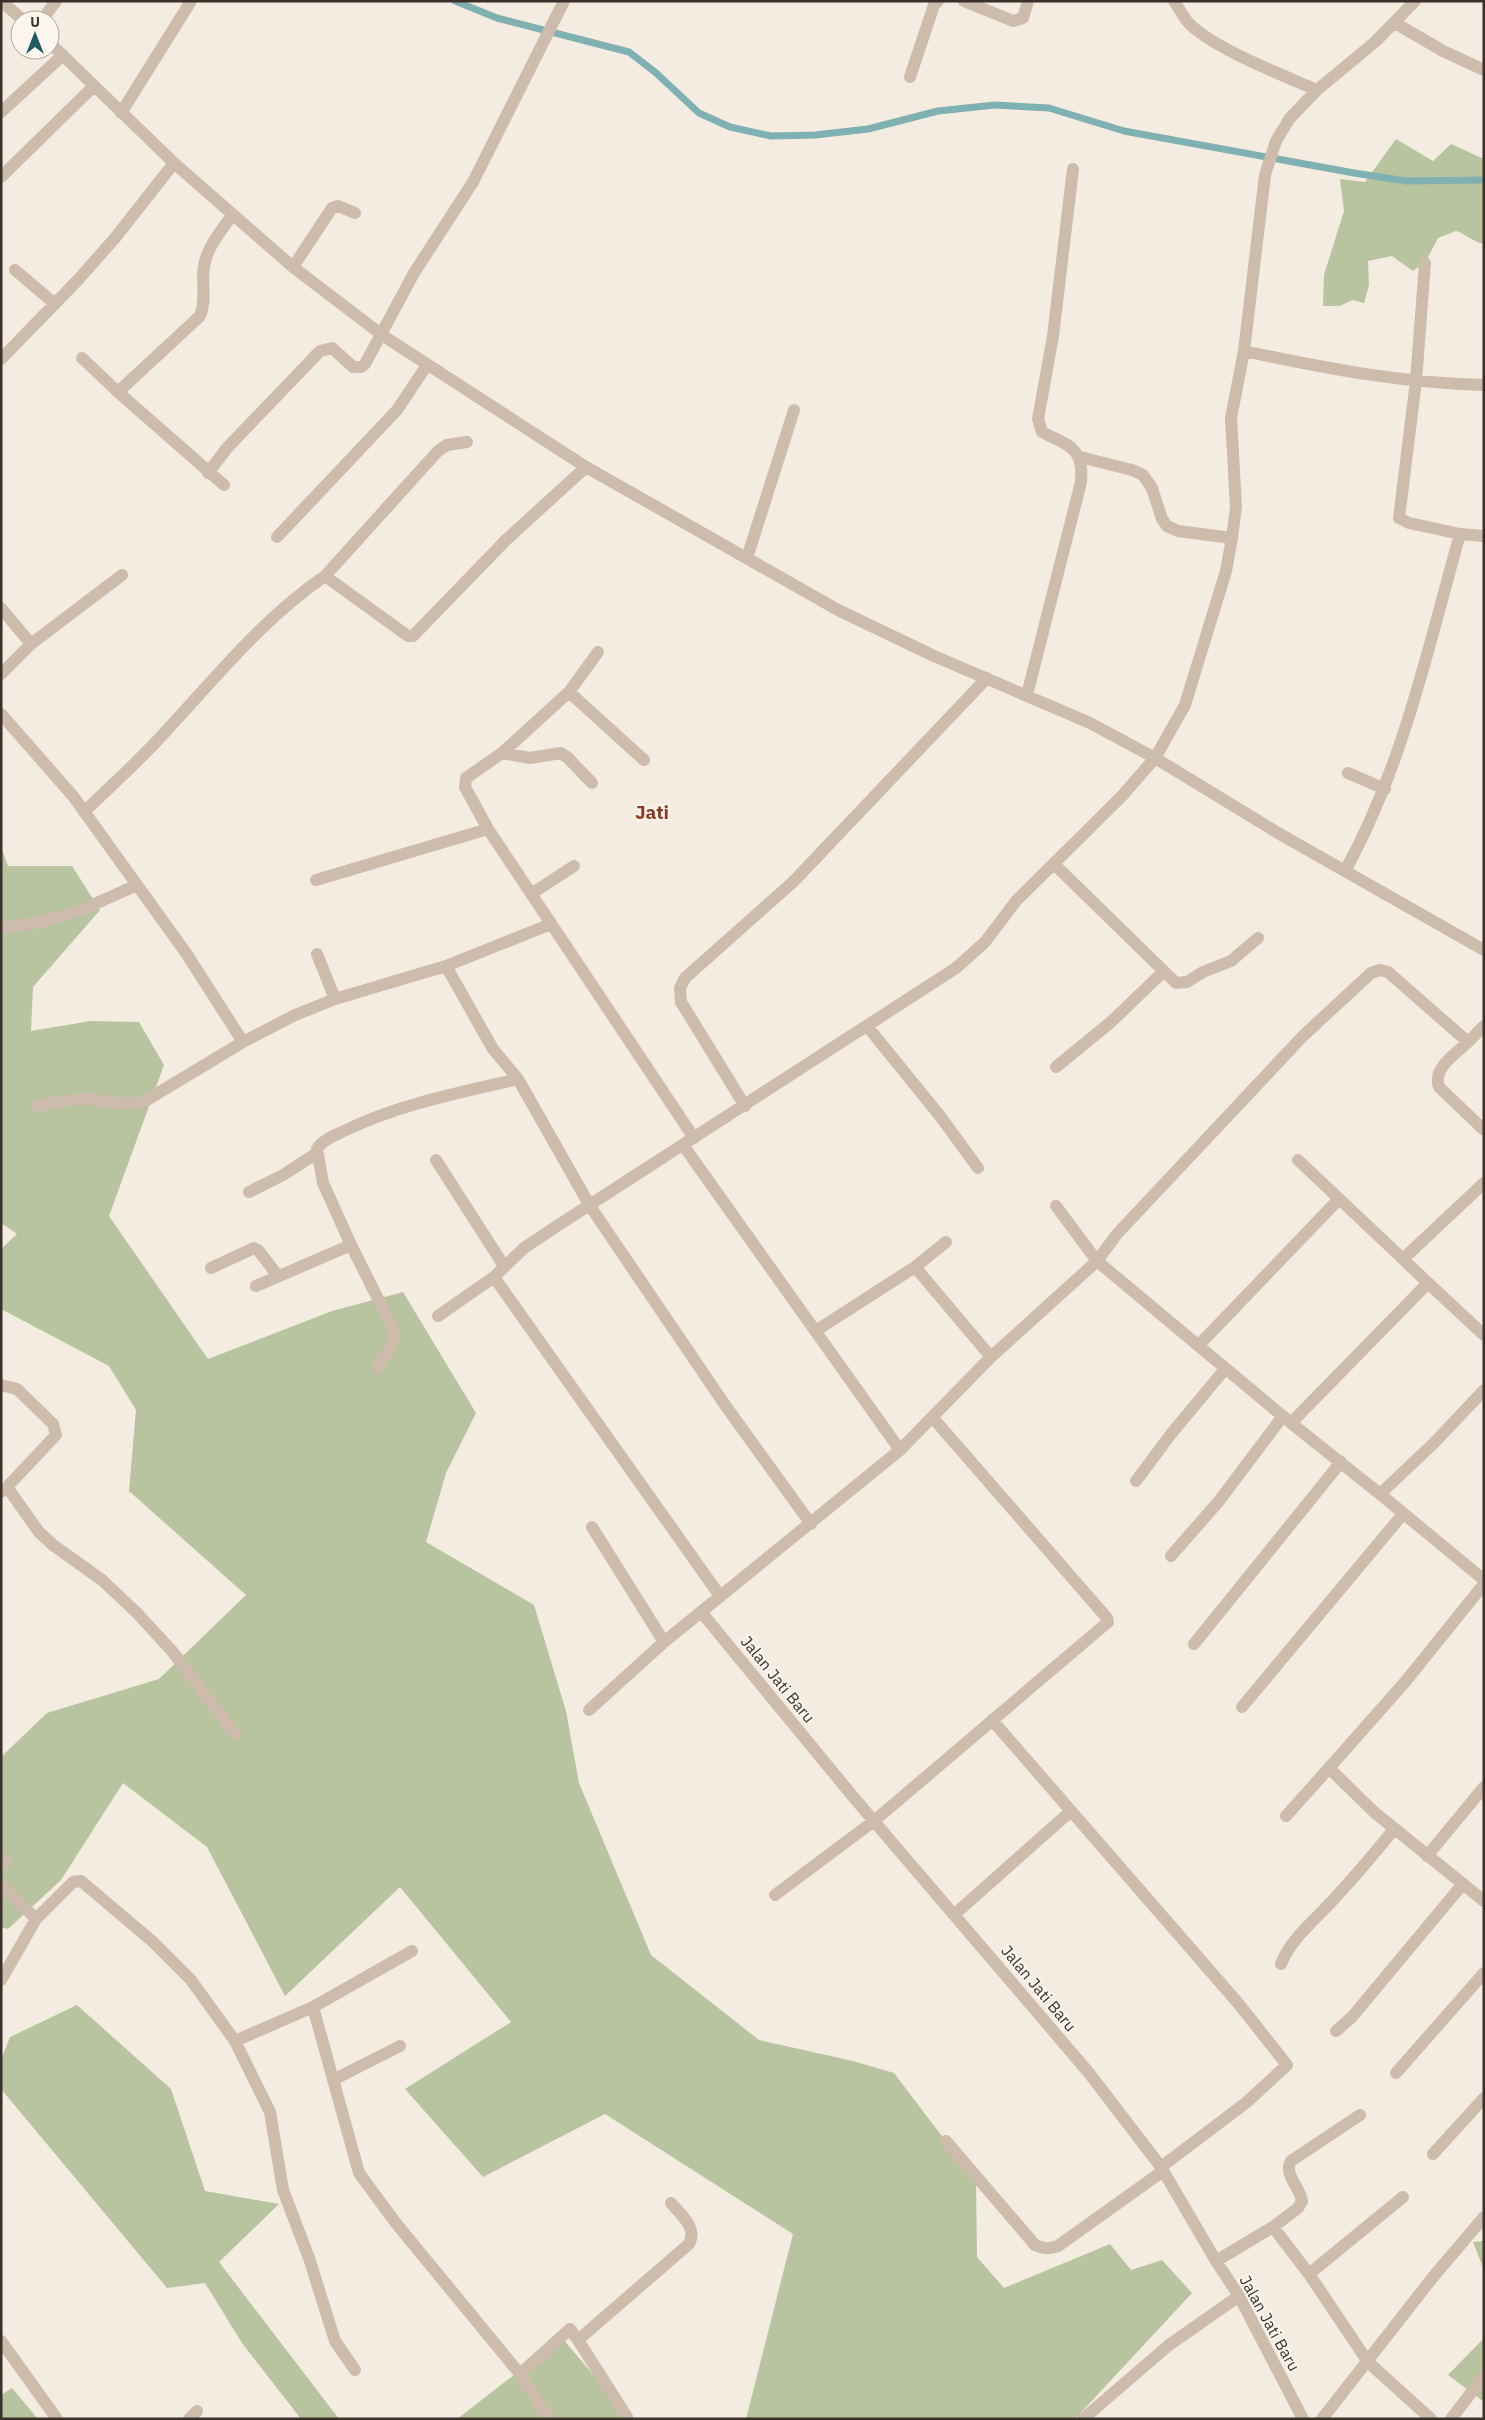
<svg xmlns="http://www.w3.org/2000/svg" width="1485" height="2420" viewBox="0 0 1485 2420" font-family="'IBM Plex Sans',sans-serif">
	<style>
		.green { fill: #b8c4a0 }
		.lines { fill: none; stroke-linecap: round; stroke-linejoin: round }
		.stream { stroke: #7fb0b2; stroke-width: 7 }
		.minor { stroke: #cdbbac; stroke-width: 12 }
		.labels { text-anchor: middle; stroke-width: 4; stroke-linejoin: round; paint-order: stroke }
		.street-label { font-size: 16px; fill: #3b302b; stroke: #fbf5ee }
		.quarter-label { font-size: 19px; font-weight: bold; fill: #8c3b22; stroke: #fbf5ee }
	</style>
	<rect width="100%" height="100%" fill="#f4ebe1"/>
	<!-- green -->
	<path class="green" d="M1396,139L1433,161L1451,144L1484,159V244C1473,242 1466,234 1456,231L1438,238L1426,261L1413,271L1392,256L1368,261L1369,285L1364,303L1352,300L1340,306H1323L1324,275L1344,211L1340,179L1365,182Z
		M1,847L8,866H72L100,910L33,987L31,1031L91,1021L139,1022L164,1065L109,1216L208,1359L332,1311L403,1292L476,1413L446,1473L426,1542L534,1605L566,1711L579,1783L651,1955L759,2040L853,2061L894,2073L976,2181L977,2257L1004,2288L1110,2244L1131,2270L1162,2260L1192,2293L1075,2419H746L793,2234L605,2114L483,2177L405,2089L511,2022L400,1887L285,1996L207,1847L123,1783L61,1880L8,1929L1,1927V1757L47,1713L159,1679L246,1595L129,1491L136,1410L109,1366L1,1309V1249L17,1234L1,1223Z
		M77,2005L171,2089L205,2191L279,2204L219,2262L339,2419H301L242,2343L205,2283L167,2288L1,2089V2060L10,2037Z
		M1484,2241V2270L1473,2242Z
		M562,2338L631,2419H457Z
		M1484,2338V2402L1448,2375Z
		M12,2388L38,2419H1V2395Z"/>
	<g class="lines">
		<!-- stream -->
		<path class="stream" d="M455,1L497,18L629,52L655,72L699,113L730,127L771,136L815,135L868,129L938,111L995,105L1049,108L1124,131L1354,173L1406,181L1484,180"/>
		<!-- minor -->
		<path class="minor" d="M1,1L23,20
			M964,1L1013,21L1023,18L1028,1
			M1174,1C1179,8 1182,15 1187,21C1209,47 1285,76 1317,90
			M42,20L56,1
			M1395,23L1443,51L1484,70
			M50,43L174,163L293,267L382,335L586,467L838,610L934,656L1090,723L1155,758L1278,833L1484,950
			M910,77L934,5L938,1
			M1,112L63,55
			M121,113L191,1
			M1,177L94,86
			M293,267L332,208L338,206L355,213
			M15,270L55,304
			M1244,351C1323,368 1402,383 1484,385
			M82,358L118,392
			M1,359L77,281L115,238L174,163
			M1080,457L1132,470L1143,475L1152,488L1162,519L1167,526L1178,531L1232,538
			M208,473L227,448L320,351L332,348L353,367H361L365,364L414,273L473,182L564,1
			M224,485L118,392L200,316C207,300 201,282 204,266C207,247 222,230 232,215
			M1460,534L1484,536
			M277,537L397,410L427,365
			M747,558L794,410
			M325,576L408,636H413L506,540L586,467
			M1,608L31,644L122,575
			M1,674L31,644
			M569,692L598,652
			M1027,695L1081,482C1084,447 1069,446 1042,432L1038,419L1053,336L1073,169
			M1,714L73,796L186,953L243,1042L295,1015L335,999L446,966L551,924
			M502,753L530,758L561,753L568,758L592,783
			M644,760L569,692L502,753L466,778L465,787L488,829L694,1138
			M1348,773L1385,789
			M84,812C108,789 132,767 155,743C209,686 259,621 325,576L438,451L447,445L467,442
			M1054,864L1176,983L1187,982L1203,972L1231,961L1258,938
			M1345,871C1403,766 1428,648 1460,534L1409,523L1399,518L1416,381L1425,263
			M316,880L488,829
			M531,894L574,866
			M1,928L41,922L79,911L137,885
			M317,954L335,999
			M446,966L493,1049L518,1079L590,1206L725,1405L811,1524
			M867,1026L940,1116L978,1168
			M1468,1042C1456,1054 1432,1068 1439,1087L1484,1130
			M1056,1067L1111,1022L1163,972
			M37,1106C55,1103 73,1098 91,1099C111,1101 126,1107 145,1101L243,1042
			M745,1106L681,1002L680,988L685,978L793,882L987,678
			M683,1145L900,1450
			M436,1160L504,1266
			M1298,1160L1403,1259
			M249,1192L283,1175L317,1153
			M1056,1206L1097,1261L1291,1423L1380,1494L1484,1580
			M351,1245L394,1331L393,1341L378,1368
			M915,1267L991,1357
			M211,1268L254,1248L258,1250L278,1276
			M494,1277L720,1596
			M1428,1283L1484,1335
			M256,1286L351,1245L323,1183L317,1149C323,1139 336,1135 346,1130C400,1104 459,1093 518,1079
			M438,1316L494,1277L524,1248L557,1226L956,968L985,942L1016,901L1122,796L1155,758L1185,705L1226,571L1232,538L1236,507L1231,418L1244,351L1265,175L1276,141L1290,118L1317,90L1375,42L1415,1
			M817,1330L915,1267L946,1242
			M1198,1346L1339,1199
			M1,1385L17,1389L53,1424L56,1435L7,1487
			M1291,1423L1428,1283L1403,1259L1484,1183
			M1136,1481L1171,1434L1225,1369
			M1,1492L7,1487L39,1532L53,1545L102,1580L137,1613L172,1651L235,1734
			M1380,1494L1434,1443L1484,1390
			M592,1527L664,1642
			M1171,1556L1219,1501L1283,1416
			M1484,1584L1405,1682L1329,1768L1374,1812L1484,1901
			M702,1613L855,1799L1089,2073L1161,2167L1216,2261L1239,2296L1303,2419
			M1194,1644L1341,1462
			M1242,1707L1403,1514
			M589,1710L664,1642L900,1450L991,1357L1097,1261L1117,1234L1303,1036L1371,973L1380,970L1388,972L1468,1042L1484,1026
			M992,1720L1238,2003L1287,2065L1247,2102L1161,2167
			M1286,1816L1329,1768
			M1427,1856L1484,1787
			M1,1865L5,1861
			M1,1884L36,1919
			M775,1895L874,1821L1108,1622L1107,1618L933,1418
			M955,1914L1071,1811
			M1281,1964C1291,1938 1316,1919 1334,1899C1355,1876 1375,1853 1394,1829
			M1,1980L36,1919L73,1882L81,1881L152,1941L191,1980L235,2041L313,2007L359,2173L395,2222L520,2374L549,2419
			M313,2007L412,1951
			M1336,2031L1352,2017L1462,1885
			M235,2041L270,2112L283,2190L309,2258L335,2341L355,2370
			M1396,2073L1484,1973
			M333,2080L400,2046
			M946,2141L1035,2245C1044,2249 1049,2249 1058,2246L1163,2171
			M1433,2154L1484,2098
			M1273,2227L1298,2208L1302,2201C1300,2187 1283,2174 1291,2161L1360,2115
			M1216,2261L1273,2227L1309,2274L1368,2362L1431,2419
			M1309,2274L1403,2197
			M1,2341L57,2419
			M520,2374L570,2329L578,2340
			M627,2417L578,2340L689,2244C698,2228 681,2215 671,2203
			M189,2419L197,2411
			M1083,2419L1169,2345L1239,2296
			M1322,2419L1433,2277L1484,2217
			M1451,2419L1484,2376"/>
	</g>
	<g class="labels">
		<!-- street labels -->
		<g class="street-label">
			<text transform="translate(778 1679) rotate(51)" y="6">Jalan Jati Baru</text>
			<text transform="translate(1039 1988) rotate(50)" y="6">Jalan Jati Baru</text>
			<text transform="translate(1270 2323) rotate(61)" y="6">Jalan Jati Baru</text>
		</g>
		<!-- quarter labels -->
		<g class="quarter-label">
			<text x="652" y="819">Jati</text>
		</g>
	</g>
	<!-- border -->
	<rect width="1485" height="2420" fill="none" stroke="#3b302b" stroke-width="5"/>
	<!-- north arrow -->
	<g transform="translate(35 35)"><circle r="24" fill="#fbf5ee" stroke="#aea6a0"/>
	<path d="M0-4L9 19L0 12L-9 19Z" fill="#1f5a5e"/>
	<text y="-8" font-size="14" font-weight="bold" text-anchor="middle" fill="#3b302b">U</text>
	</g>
</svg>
